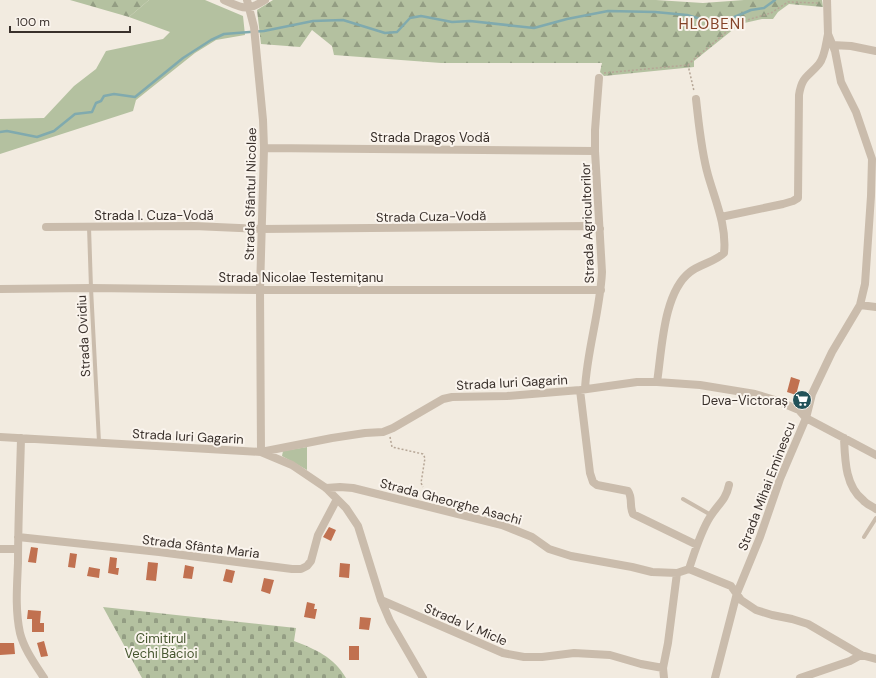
<svg xmlns="http://www.w3.org/2000/svg" width="876" height="678" viewBox="0 0 876 678" font-family="'DM Sans',sans-serif">
	<style>
		.green { fill: #b4c1a0 }
		.forest { fill: url(#forest-firs) }
		.cemetery { fill: url(#cemetery-stones) }
		.lines { fill: none; stroke-linecap: round; stroke-linejoin: round }
		.stream { stroke: #80aaae; stroke-width: 2.5 }
		.building { fill: #c17150 }
		.path { stroke: #b6a696; stroke-width: 1.5; stroke-dasharray: 2 2; stroke-linecap: butt }
		.service { stroke: #cabcac; stroke-width: 4 }
		.minor { stroke: #cabcac; stroke-width: 8 }
		.labels { text-anchor: middle; stroke-width: 4; stroke-linejoin: round; paint-order: stroke }
		.street-label { font-size: 13px; fill: #39302b; stroke: #faf4ed }
		.poi-label { font-size: 13px; fill: #39302b; stroke: #faf4ed; text-anchor: end }
		.park-label { font-size: 13px; fill: #46562f; stroke: #faf4ed }
		.quarter-label { font-size: 15px; letter-spacing: 1px; fill: #844227; stroke: #faf4ed }
	</style>
	<defs>
		<pattern id="forest-firs" width="22" height="20" patternUnits="userSpaceOnUse"><rect width="22" height="20" fill="#b4c1a0"/><path d="M5 1l3.5 6h-7zM16 11l3.5 6h-7z" fill="#939d83"/></pattern>
		<pattern id="cemetery-stones" width="16" height="16" patternUnits="userSpaceOnUse"><rect width="16" height="16" fill="#b4c1a0"/><path d="M2 7V4a2 2 0 0 1 4 0v3zM10 15v-3a2 2 0 0 1 4 0v3z" fill="#939d83"/></pattern>
	</defs>
	<rect width="100%" height="100%" fill="#f2ebe0"/>
	<!-- green -->
	<path class="green" d="M149,0H205L243,16L245,35L216,40L195,53L136,100L133,111L0,154V119L44,118L74,86L96,69L106,51L163,39L170,32L129,17Z
		M307,447V470L282,456L283,451Z"/>
	<!-- forest -->
	<path class="forest" d="M70,0H149L129,17Z
		M273,0H656L703,3L744,0H822L823,7L789,4L778,12L773,19H762L740,24L694,61V67L604,76L600,72L602,63H441L334,55L332,46L312,30L300,47L261,44L257,10Z"/>
	<!-- cemetery -->
	<path class="cemetery" d="M103,607L296,628L294,641C315,649 334,657 346,678H142Z"/>
	<g class="lines">
		<!-- stream -->
		<path class="stream" d="M0,132L7,131L37,137L54,131L75,114L92,112L96,103L101,101L104,96L114,94L135,97L183,58L211,40L224,34L264,31L313,21L343,20L385,33L397,32L410,18L421,16L452,22L470,21L534,28L567,19L608,11L655,12L687,15L711,22L732,18L751,10L764,8L775,0"/>
	</g>
	<!-- building -->
	<path class="building" d="M791,377L800,380L796,395L787,392Z
		M799,394L806,396L804,404L801,405L796,403Z
		M329,527L336,530L331,541L323,537Z
		M31,547L38,548L36,563L28,562Z
		M70,553L77,554L75,568L68,567Z
		M110,557L117,558L116,568H119L118,575L108,573Z
		M148,562L158,563L156,581L146,580Z
		M340,563L350,564L349,578L339,577Z
		M185,565L194,567L192,579L183,578Z
		M89,567L100,569L99,578L87,576Z
		M226,569L235,571L232,583L223,581Z
		M264,578L274,580L270,594L261,591Z
		M307,602L315,604L314,609H317L315,619L304,617Z
		M28,610L41,611L40,623H44V632H32V619H27Z
		M360,617L371,618L369,630L359,629Z
		M44,641L48,656L41,657L37,643Z
		M0,643H14L15,654L0,655Z
		M349,646H359V660H349Z"/>
	<g class="lines">
		<!-- path -->
		<path class="path" d="M688,65L693,60L737,23L771,13L788,2L819,3
			M604,73L688,65L694,91
			M390,437L392,447L423,454L425,458L421,483L423,487"/>
		<!-- service -->
		<path class="service" d="M89,227L91,288L99,442
			M683,499L711,515
			M864,537L876,518"/>
		<!-- minor -->
		<path class="minor" d="M224,0C242,8 247,12 265,0
			M247,0L254,27L263,120L264,148L260,290L261,452L292,465L326,488L346,508L358,526L381,600L390,621L423,678
			M832,45L851,46L876,51
			M264,148L595,151
			M721,217L783,204L793,201L798,198L799,95C802,76 808,77 819,64C825,57 826,43 828,34
			M46,227L194,226L261,229L587,226L600,229
			M0,289L91,288L260,290H601
			M860,305L876,307
			M657,382C662,350 663,293 690,272C700,264 715,262 724,253C727,226 715,200 708,175C701,150 699,125 696,99
			M585,389C587,350 600,312 602,272L595,151V130L599,78
			M580,390L590,473L593,482L597,485L628,491C633,498 629,506 633,514L697,545
			M0,437L261,452L332,438L365,433L383,432L393,428L443,399L452,397L507,396L580,390L637,382H657L700,385L755,394L775,400L799,410L806,418L876,455
			M21,438C20,480 18,521 18,563C17,586 15,610 20,633C24,649 35,664 44,678
			M844,438C845,459 845,486 863,500C866,504 872,506 876,509
			M326,488L340,487L353,488L502,525L532,537L549,549L571,556L632,567L652,572L677,573L689,569L731,586L741,600L756,610L772,615L792,619L808,624L861,655L876,659
			M18,537L159,552L292,569H301L307,566L311,561L318,535L337,499
			M0,549H18
			M689,569C695,551 700,533 710,517C718,504 726,500 729,485
			M381,600L503,653L524,657H542L574,653L610,655L641,664L663,668
			M664,678L663,668L668,643L677,573
			M715,678L737,593L760,537L780,479L806,418L812,394L832,352L860,305L865,284L871,196L872,159L856,112L841,82L835,51L828,34L827,0
			M800,678L850,661L861,655"/>
	</g>
	<!-- icons -->
	<defs>
		<symbol id="supermarket-disc" viewBox="-11 -11 22 22"><circle r="9.5" fill="#225259" stroke="#faf4ed"/><path d="M-6-5.5h2.5l.6 2H6L4.5 2H-2.5L-4.4-4H-6ZM-1.5 3.2a1.3 1.3 0 1 0 .1 0ZM3 3.2a1.3 1.3 0 1 0 .1 0Z" fill="#fff"/></symbol>
	</defs>
	<g fill-rule="evenodd">
		<use href="#supermarket-disc" x="791" y="389" width="22" height="22"/>
	</g>
	<g class="labels">
		<!-- street labels -->
		<g class="street-label">
			<text x="430" y="142">Strada Dragoș Vodă</text>
			<text transform="translate(250 194) rotate(-89)" y="5">Strada Sfântul Nicolae</text>
			<text x="154" y="220">Strada I. Cuza-Vodă</text>
			<text transform="translate(431 216) rotate(-1)" y="5">Strada Cuza-Vodă</text>
			<text transform="translate(587 223) rotate(-92)" y="5">Strada Agricultorilor</text>
			<text x="301" y="282">Strada Nicolae Testemițanu</text>
			<text transform="translate(83 336) rotate(-93)" y="5">Strada Ovidiu</text>
			<text transform="translate(512 382) rotate(-3)" y="5">Strada Iuri Gagarin</text>
			<text transform="translate(188 436) rotate(3)" y="5">Strada Iuri Gagarin</text>
			<text transform="translate(766 486) rotate(-69)" y="5">Strada Mihai Eminescu</text>
			<text transform="translate(451 501) rotate(15)" y="5">Strada Gheorghe Asachi</text>
			<text transform="translate(201 546) rotate(7)" y="5">Strada Sfânta Maria</text>
			<text transform="translate(466 624) rotate(23)" y="5">Strada V. Micle</text>
		</g>
		<!-- poi labels -->
		<g class="poi-label">
			<text x="788" y="405">Deva-Victoraș</text>
		</g>
		<!-- park labels -->
		<g class="park-label">
			<text x="161" y="643">Cimitirul<tspan x="161" dy="15">Vechi Băcioi</tspan></text>
		</g>
		<!-- quarter labels -->
		<g class="quarter-label">
			<text x="712" y="29">HLOBENI</text>
		</g>
	</g>
	<!-- scale -->
	<path d="M10 26v6h120v-6" fill="none" stroke="#39302b" stroke-width="2"/>
	<text x="16" y="26" font-size="12" fill="#39302b" stroke="#faf4ed" stroke-width="3" paint-order="stroke">100 m</text>
</svg>
